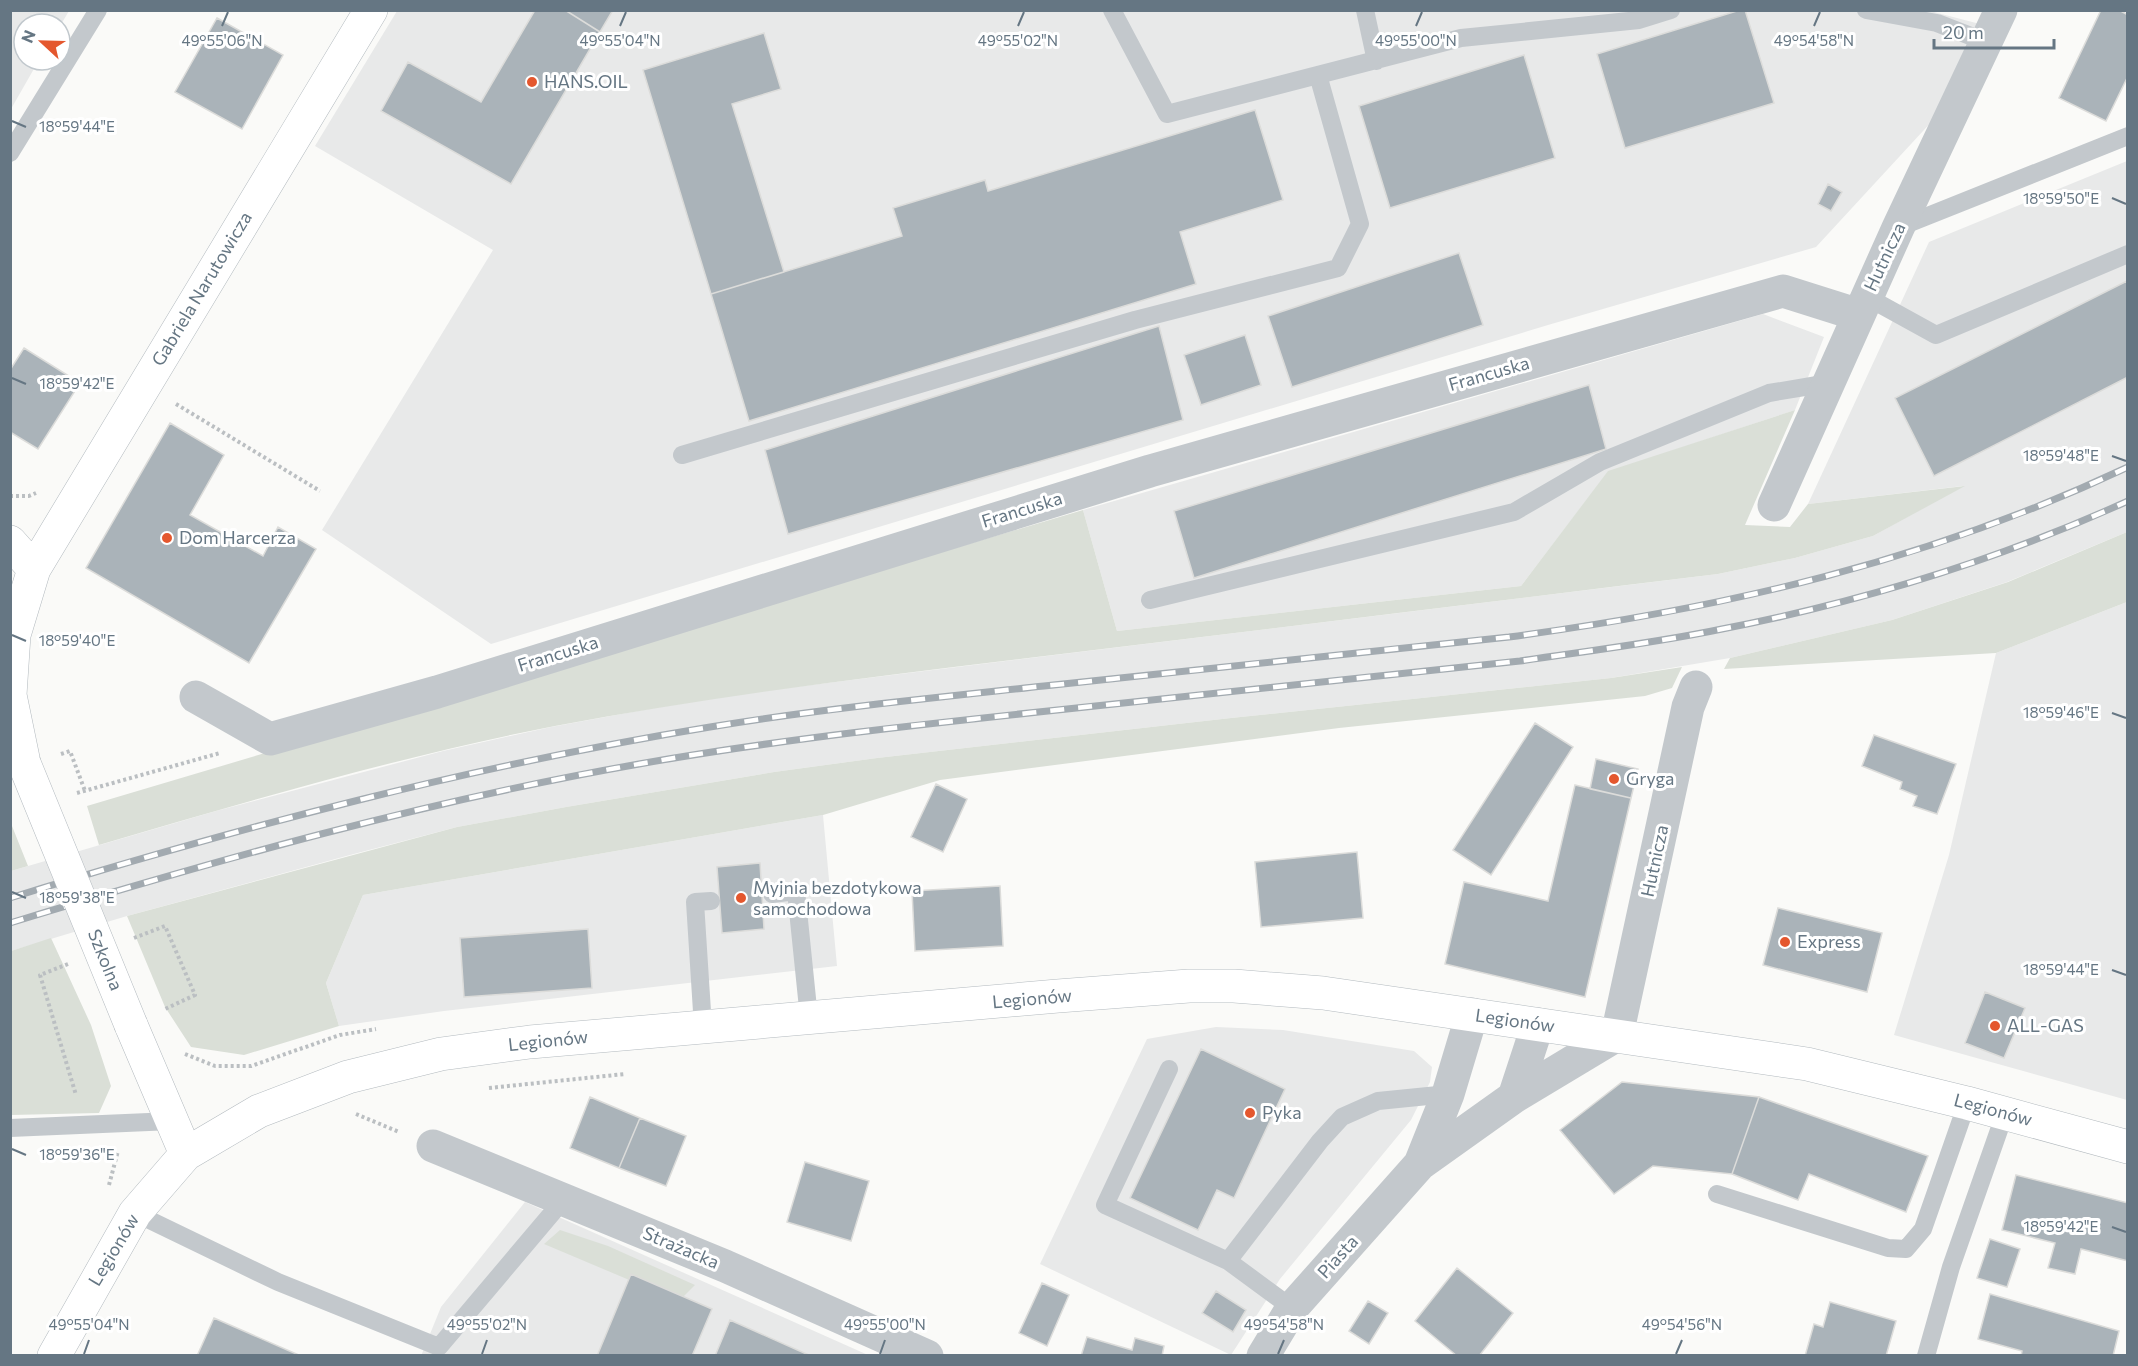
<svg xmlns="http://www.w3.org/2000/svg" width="2138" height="1366" viewBox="0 0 2138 1366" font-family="Commissioner,sans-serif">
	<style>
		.built { fill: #e8e9e9 }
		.green { fill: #dadfd7 }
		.building { fill: #aab3b9; stroke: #dcdcda; stroke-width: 1.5 }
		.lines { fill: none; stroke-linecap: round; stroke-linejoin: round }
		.secondary-casing { stroke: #b3babf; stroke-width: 34 }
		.path { stroke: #bbbfc2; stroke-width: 4; stroke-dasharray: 3 3; stroke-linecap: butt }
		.lane { stroke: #c3c8cc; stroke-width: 18 }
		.street { stroke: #c3c8cc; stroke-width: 33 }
		.secondary { stroke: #fff; stroke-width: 33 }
		.rail-casing { stroke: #a2aab0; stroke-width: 7 }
		.rail { stroke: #fff; stroke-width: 4.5; stroke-dasharray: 14; stroke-linecap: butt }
		.secondary-bridge-casing { stroke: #b3babf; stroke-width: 34; stroke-linecap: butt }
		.secondary-bridge { stroke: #fff; stroke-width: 33 }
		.ticks { fill: none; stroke: #657683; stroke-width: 2 }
		.poi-dot { fill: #e4572e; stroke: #fff; stroke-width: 2 }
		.labels { text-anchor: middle; stroke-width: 6; stroke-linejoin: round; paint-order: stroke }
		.poi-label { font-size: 18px; fill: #657683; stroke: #fff; text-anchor: start }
		.street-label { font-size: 18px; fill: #657683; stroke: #fff }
		.ticks-label { font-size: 15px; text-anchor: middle; fill: #657683; stroke: #fff; stroke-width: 6; stroke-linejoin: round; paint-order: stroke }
	</style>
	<rect width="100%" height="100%" fill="#fafaf8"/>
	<!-- built -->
	<path class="built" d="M11,10L69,11L60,26V24H24V60H39L11,109Z
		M1926,10L1980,24L1935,118L1816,247L1548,325L491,644L322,530L493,250L315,146L397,11Z
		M2127,161V532L2007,582L1892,620L1730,658L1611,678L1231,718L877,758L774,772L566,807L457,827L350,855L127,916L11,951V871L216,811L443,751L551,727L654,708L761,691L1718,574L1795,558L1873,536L1963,486L1808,504L1929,242Z
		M1763,314L1824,337L1795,410L1608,472L1521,586L1117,631L1083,510Z
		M2127,602V1100L1894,1035L1949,855L1996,653Z
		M823,815L837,966L444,1011L339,1026L326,983L363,895Z
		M1216,1027L1283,1030L1414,1051L1432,1067L1430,1082L1411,1120L1280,1279L1231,1355L1040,1264L1147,1039Z
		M525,1202L868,1355L421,1356L441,1307Z"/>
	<!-- green -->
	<path class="green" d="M1795,410L1745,525L1790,527L1808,504L1965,486L1873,536L1795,558L1718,574C1505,600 1292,626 1078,652C903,673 728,693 555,726C401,756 249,801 99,845L87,806L1083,510L1117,631L1521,586L1608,471Z
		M2127,532V602L1996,653L1724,669L1730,658L1892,620L2008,582Z
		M1682,667L1672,688L1645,696L1339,728L940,780L823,815L363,895L326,983L339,1026L244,1055L191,1047L165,1007L127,916L457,827L566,807L774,772L877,758L1231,718L1611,678Z
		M11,826H12L28,866L11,871Z
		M51,938L91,1025L111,1086L99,1113L11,1115V951Z
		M560,1230L608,1246L695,1285L679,1301L544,1244Z"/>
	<!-- building -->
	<path class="building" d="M535,10H565L600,32L511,184L381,111L408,62L481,102Z
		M565,10H613L600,32Z
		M1740,10H1745L1774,103L1625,148L1597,54Z
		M2101,10H2119L2128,15V76L2106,121L2059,98Z
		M217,18L283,55L242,129L175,92Z
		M764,33L781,89L732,104L784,272L711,294L643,70Z
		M1524,55L1555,158L1390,208L1359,106Z
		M1255,110L1283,200L1180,232L1196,284L749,421L711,294L902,236L893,208L985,180L988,191Z
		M1828,184L1842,192L1831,211L1818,204Z
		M1459,253L1483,325L1292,387L1268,316Z
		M2127,281L2128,377L1934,476L1895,398Z
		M1159,326L1183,420L788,534L765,450Z
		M1245,335L1261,385L1201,405L1184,355Z
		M24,348L80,383L38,449L10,432V370Z
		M1589,385L1606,449L1194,578L1174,511Z
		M170,423L224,455L190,515L263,556L278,527L316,549L249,663L86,568Z
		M1535,723L1573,747L1491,875L1453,850Z
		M1874,735L1956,764L1937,814L1913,806L1917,796L1900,789L1902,782L1862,766Z
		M1596,759L1638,769L1631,798L1590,789Z
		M936,784L967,799L943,852L911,837Z
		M1575,785L1631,798L1585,997L1445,964L1464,882L1548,901Z
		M1357,852L1363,918L1261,927L1255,862Z
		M760,863L764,929L722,933L717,867Z
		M1000,886L1003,946L915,951L912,891Z
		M1778,908L1882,933L1867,992L1763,965Z
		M588,929L592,988L464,997L460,938Z
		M1985,992L2025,1008L2004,1058L1965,1043Z
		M1201,1049L1285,1089L1234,1198L1217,1190L1198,1230L1130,1198Z
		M1622,1082L1759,1097L1732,1174L1653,1166L1614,1194L1560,1130Z
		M590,1097L640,1118L619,1168L570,1148Z
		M1759,1097L1928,1156L1906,1212L1809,1174L1798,1200L1732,1174Z
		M640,1118L686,1136L666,1186L619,1168Z
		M805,1162L869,1181L851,1241L787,1222Z
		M2016,1175L2128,1203V1261L2081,1249L2075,1274L2048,1268L2055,1243L2002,1230Z
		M1990,1239L2020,1249L2007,1287L1977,1278Z
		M1457,1268L1513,1313L1479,1356H1457L1415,1321Z
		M631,1274L712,1309L692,1356H597Z
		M1042,1283L1069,1295L1047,1346L1019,1333Z
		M1216,1291L1246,1310L1233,1332L1202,1313Z
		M1990,1294L2119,1331L2113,1356H2021L2022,1351L1978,1339Z
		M1368,1301L1388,1313L1369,1344L1349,1331Z
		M1830,1302L1896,1321L1886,1356H1805L1814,1324L1823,1327Z
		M214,1318L301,1356H197Z
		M730,1320L811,1356H715Z
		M1087,1337L1132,1350L1135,1338L1164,1346L1162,1356H1081Z"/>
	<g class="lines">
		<defs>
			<path id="secondary" d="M10,542L34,569
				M24,763L10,695L14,635L34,569L371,10
				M131,1025L186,1154
				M54,1356L135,1213L186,1154L259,1111L348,1077L441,1054L530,1042L1058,996L1189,986H1234L1323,993L1807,1064L1967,1103L2128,1147"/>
		</defs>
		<!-- secondary casing -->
		<use href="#secondary" class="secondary-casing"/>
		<!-- path -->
		<path class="path" d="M176,404L320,491
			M10,496H29L36,493
			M61,754L70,751L85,791
			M77,793L220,753
			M134,938L165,926L195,995L165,1009
			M68,964L40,975L76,1095
			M185,1054L215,1066H251L340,1035L376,1029
			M489,1088L625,1074
			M356,1114L399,1132
			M109,1185L118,1151"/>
		<!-- lane -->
		<path class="lane" d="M1112,10L1167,114L1461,38L1639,20L1671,10
			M1365,10L1376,61
			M1866,10L1937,23L1986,42
			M10,153L98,10
			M1900,227L2128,136
			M1867,297L1936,335L2128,254
			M682,455L1135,320L1338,268L1360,224L1318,75
			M1150,600L1514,512L1600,462L1769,393L1829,383
			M772,894L796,891L809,1018
			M703,1027L695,902L711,901
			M1169,1069L1105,1205L1228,1261
			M10,1128L172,1121
			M1717,1194L1888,1248L1906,1249L1923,1229L1967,1103
			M135,1213L278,1282L439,1347L564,1199
			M1292,1308L1228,1261L1320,1141L1342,1117L1378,1101L1448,1094
			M1926,1356L1951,1267L2005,1113"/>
		<!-- street -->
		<path class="street" d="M1774,505L1898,228L2001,10
			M196,697L270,739L437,692L1150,471L1783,291L1859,315
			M1514,1097L1538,1024
			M433,1146L725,1266L927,1356
			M1420,1164L1448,1094L1472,1014
			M1263,1356L1292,1308L1420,1164L1514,1097L1617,1035L1688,707L1696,687"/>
		<!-- secondary -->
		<use href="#secondary" class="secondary"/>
		<defs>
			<path id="rail" d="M10,898C240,827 472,766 710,727C820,709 933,698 1044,686C1199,670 1354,653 1509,637C1726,608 1929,561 2128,467
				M10,923C217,860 426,801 639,764C781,739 924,724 1067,709C1218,693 1369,677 1520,661C1587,651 1655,643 1722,629C1861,602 1998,560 2128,501"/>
		</defs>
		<!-- rail casing -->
		<use href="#rail" class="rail-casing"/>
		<!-- rail -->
		<use href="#rail" class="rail"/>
		<defs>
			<path id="secondary-bridge" d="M24,763L131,1025"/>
		</defs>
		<!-- secondary-bridge casing -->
		<use href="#secondary-bridge" class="secondary-bridge-casing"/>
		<!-- secondary-bridge -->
		<use href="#secondary-bridge" class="secondary-bridge"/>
	</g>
	<!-- ticks -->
	<path class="ticks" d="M222,26L228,12M620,26L626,12M1018,26L1024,12M1416,26L1422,12M1814,26L1820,12M12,121L26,127M2112,198L2126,204M12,378L26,384M2112,456L2126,461M12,635L26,641M2112,713L2126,718M12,892L26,898M2112,970L2126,975M12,1149L26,1155M2112,1227L2126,1232M84,1354L89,1340M482,1354L487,1340M880,1354L885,1340M1278,1354L1284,1340M1676,1354L1682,1340"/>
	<!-- markers -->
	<g class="poi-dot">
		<circle cx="532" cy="82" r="6"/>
		<circle cx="167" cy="538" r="6"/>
		<circle cx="1614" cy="779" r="6"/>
		<circle cx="741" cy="898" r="6"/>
		<circle cx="1785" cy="942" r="6"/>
		<circle cx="1995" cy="1026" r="6"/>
		<circle cx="1250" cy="1113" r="6"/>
	</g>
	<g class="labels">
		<!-- poi labels -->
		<g class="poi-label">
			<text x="544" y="88">HANS.OIL</text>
			<text x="179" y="544">Dom Harcerza</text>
			<text x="1626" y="785">Gryga</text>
			<text x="753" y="894">Myjnia bezdotykowa<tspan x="753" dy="21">samochodowa</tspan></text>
			<text x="1797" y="948">Express</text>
			<text x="2007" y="1032">ALL-GAS</text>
			<text x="1262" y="1119">Pyka</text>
		</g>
		<!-- street labels -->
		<g class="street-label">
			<text transform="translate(1885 257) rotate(-65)" y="6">Hutnicza</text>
			<text transform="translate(202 289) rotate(-59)" y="6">Gabriela Narutowicza</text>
			<text transform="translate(1489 374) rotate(-16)" y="6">Francuska</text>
			<text transform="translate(1022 510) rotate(-17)" y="6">Francuska</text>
			<text transform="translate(558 654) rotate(-17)" y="6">Francuska</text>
			<text transform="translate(1655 861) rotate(-78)" y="6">Hutnicza</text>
			<text transform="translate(105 960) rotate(68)" y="6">Szkolna</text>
			<text transform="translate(1032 999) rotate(-5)" y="6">Legionów</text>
			<text transform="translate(1515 1021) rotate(8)" y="6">Legionów</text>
			<text transform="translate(548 1041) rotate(-6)" y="6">Legionów</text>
			<text transform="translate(1993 1110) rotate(15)" y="6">Legionów</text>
			<text transform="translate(681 1248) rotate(23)" y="6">Strażacka</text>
			<text transform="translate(114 1250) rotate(-59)" y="6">Legionów</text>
			<text transform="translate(1338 1257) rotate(-48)" y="6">Piasta</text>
		</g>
	</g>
	<g class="ticks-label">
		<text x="222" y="46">49°55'06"N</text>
		<text x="620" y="46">49°55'04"N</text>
		<text x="1018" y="46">49°55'02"N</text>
		<text x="1416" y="46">49°55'00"N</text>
		<text x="1814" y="46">49°54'58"N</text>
		<text x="77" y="132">18°59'44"E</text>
		<text x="2061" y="204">18°59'50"E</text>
		<text x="77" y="389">18°59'42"E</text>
		<text x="2061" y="461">18°59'48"E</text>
		<text x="77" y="646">18°59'40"E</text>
		<text x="2061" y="718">18°59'46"E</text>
		<text x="77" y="903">18°59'38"E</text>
		<text x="2061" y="975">18°59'44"E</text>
		<text x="77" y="1160">18°59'36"E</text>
		<text x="2061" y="1232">18°59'42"E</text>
		<text x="89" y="1330">49°55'04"N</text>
		<text x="487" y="1330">49°55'02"N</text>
		<text x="885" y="1330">49°55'00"N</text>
		<text x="1284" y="1330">49°54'58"N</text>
		<text x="1682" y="1330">49°54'56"N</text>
	</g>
	<!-- border -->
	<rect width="2138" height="1366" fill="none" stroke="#657683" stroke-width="24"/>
	<!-- north arrow -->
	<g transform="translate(42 42) rotate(292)"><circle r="28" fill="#ffffff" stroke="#c1c8cd" stroke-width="1.5"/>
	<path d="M0-4.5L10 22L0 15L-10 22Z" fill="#e4572e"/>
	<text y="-9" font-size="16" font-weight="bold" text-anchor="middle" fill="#657683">N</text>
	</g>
	<!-- scale -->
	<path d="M1934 39v9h120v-9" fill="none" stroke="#657683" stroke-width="3"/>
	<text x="1943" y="39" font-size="18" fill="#657683" stroke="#ffffff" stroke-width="4.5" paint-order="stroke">20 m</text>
</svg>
